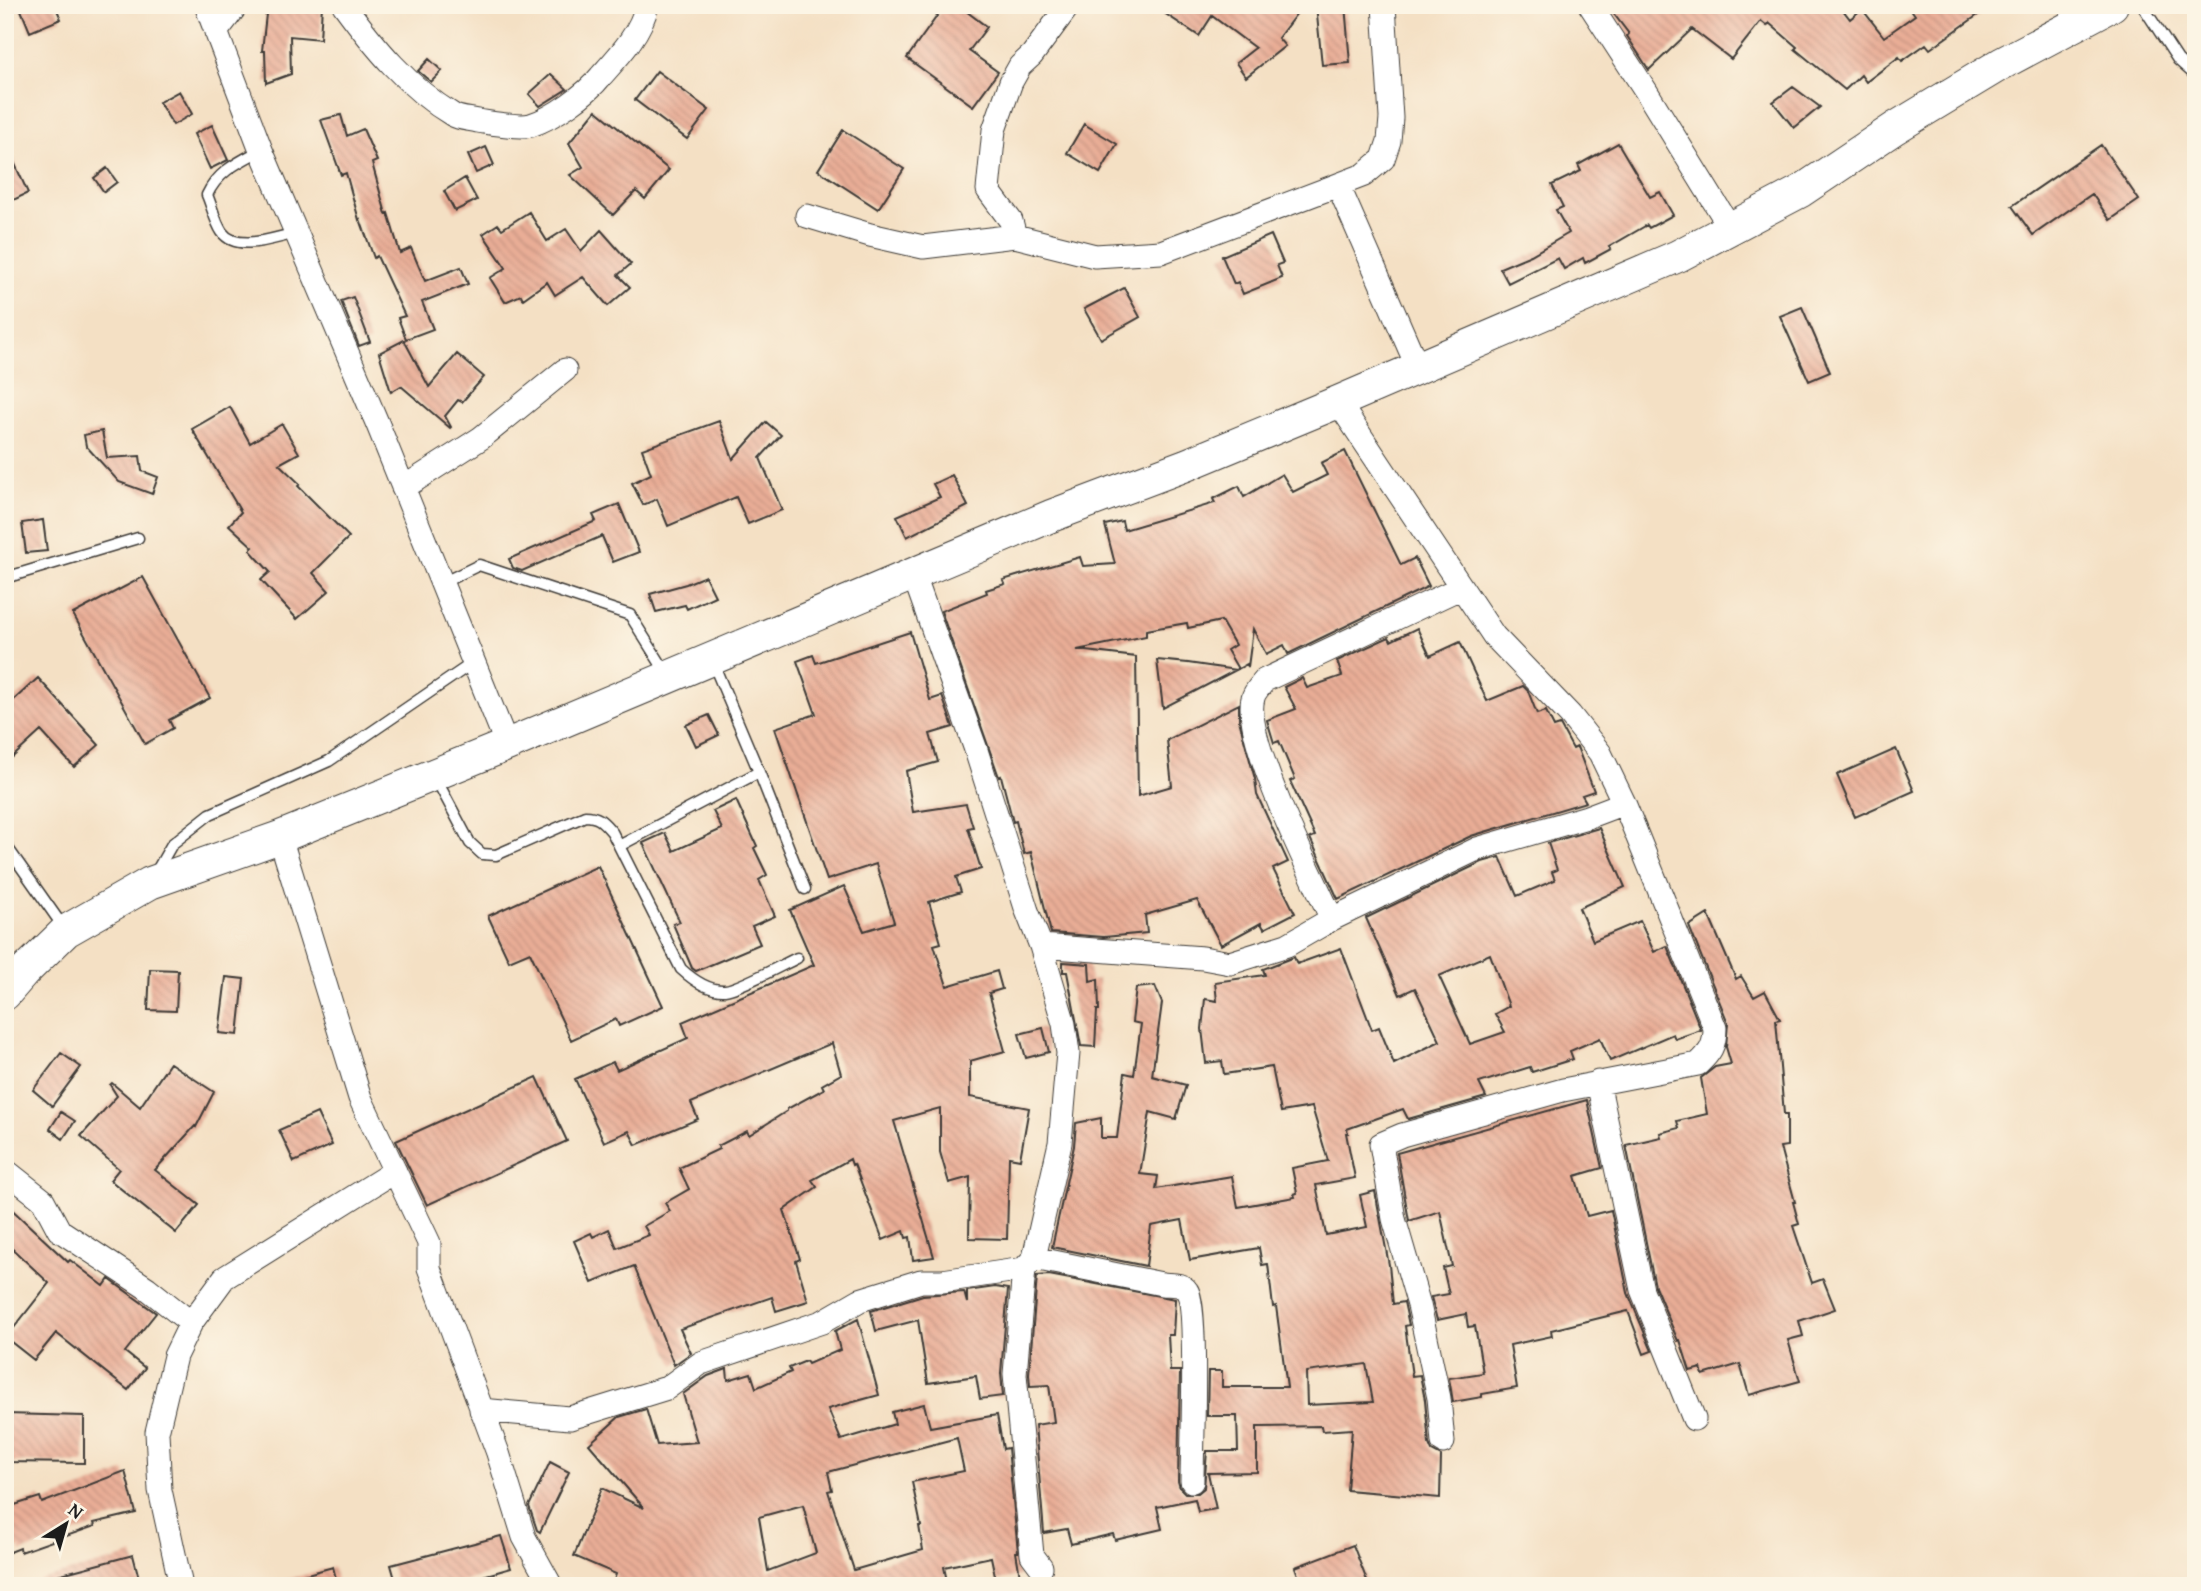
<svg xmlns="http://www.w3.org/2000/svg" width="2201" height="1591" viewBox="0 0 2201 1591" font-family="'Gentium Book Plus',serif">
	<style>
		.building { fill: url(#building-back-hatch); fill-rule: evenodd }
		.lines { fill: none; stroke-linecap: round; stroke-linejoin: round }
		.lane-casing { stroke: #3c3935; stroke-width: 13 }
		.street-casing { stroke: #3c3935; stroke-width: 25 }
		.secondary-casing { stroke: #3c3935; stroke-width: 34 }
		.lane { stroke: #fff; stroke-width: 10 }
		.street { stroke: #fff; stroke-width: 23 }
		.secondary { stroke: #fff; stroke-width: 32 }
	</style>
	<defs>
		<pattern id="building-back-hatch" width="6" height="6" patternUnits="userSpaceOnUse" patternTransform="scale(1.75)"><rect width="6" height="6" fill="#e9ad96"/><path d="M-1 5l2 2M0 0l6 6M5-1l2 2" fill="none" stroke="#c79481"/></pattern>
	</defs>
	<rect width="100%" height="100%" fill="#fcf5e5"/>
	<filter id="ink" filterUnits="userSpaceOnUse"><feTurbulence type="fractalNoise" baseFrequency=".0143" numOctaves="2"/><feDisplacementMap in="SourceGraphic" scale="14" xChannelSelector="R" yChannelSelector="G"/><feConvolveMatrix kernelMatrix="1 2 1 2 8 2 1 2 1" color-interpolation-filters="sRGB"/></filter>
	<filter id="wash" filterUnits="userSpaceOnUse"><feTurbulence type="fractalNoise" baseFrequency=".00686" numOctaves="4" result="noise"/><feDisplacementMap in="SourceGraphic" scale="28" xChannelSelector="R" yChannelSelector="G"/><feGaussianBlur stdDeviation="1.57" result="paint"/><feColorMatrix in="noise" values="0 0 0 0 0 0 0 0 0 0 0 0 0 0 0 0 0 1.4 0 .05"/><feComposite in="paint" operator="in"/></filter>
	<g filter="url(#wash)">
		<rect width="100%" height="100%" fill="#f4e0c4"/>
		<g id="blocks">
			<!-- building -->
			<path class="building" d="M19,5H55L61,19L30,32Z
				M267,5H322L320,39L290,36L291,74L266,83L265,51H262Z
				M945,5H958L987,27L969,51L998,72L973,106L907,58Z
				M1152,5H1303L1278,38L1285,46L1246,77L1236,63L1255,48L1212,16L1199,36Z
				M1316,5H1345L1350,63L1322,65Z
				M1607,5H1839L1850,19L1862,9L1884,37L1915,15L1908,5H1992L1930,49L1926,44L1902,61L1899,57L1866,82L1861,75L1845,90L1795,49L1797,47L1769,23L1767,26L1761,21L1731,59L1692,29L1649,70L1627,36L1629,34Z
				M429,59L442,71L431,82L418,71Z
				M657,71L709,110L687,139L635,100Z
				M551,74L567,89L540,106L529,94Z
				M1793,87L1820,107L1794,128L1773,102Z
				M179,91L192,114L173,125L159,102Z
				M596,110L669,170L645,199L636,191L613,215L570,175L583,167L569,143Z
				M341,115L347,136L363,129L377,161L372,163L386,214L388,213L400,253L411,248L425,281L461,267L468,284L422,302L433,329L406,339L398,318L405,316L377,256L374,258L360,219L359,220L346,173L341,175L321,120Z
				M1084,124L1117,144L1100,173L1067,153Z
				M212,125L228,160L210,169L194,134Z
				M843,130L904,169L878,209L818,170Z
				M5,142L28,193L5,204Z
				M1618,143L1650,197L1660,192L1673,215L1649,228L1647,225L1609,247L1611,249L1585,263L1583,258L1564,269L1558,258L1508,283L1500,268L1531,255L1569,233L1556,210L1563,207L1552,185L1581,171L1578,165Z
				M2101,145L2139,200L2110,220L2092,194L2033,235L2012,206Z
				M486,147L494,165L476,173L468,155Z
				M107,168L117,182L104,192L94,178Z
				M465,178L477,200L455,211L444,191Z
				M529,212L547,241L566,229L581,251L601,230L631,264L618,275L630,287L608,306L583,277L555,295L547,282L523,299L521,295L505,302L490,278L506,268L483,234L498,224L502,229Z
				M1271,235L1283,263L1277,265L1282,278L1243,294L1238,282L1234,284L1222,256Z
				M1124,288L1140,317L1101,339L1084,309Z
				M353,297L370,342L359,346L341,301Z
				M1802,307L1830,372L1809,381L1780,316Z
				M404,340L429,387L457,354L484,377L462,402L458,400L445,416L451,427L450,428L401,386L391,392L379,353Z
				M230,407L250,443L282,424L299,453L279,464L300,484L298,486L349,537L313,573L329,591L297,619L261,580L270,572L250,550L253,547L229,525L241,512L192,429Z
				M719,421L733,459L766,422L781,435L760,458L782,510L748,524L736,497L668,526L657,499L643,505L632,483L651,474L642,449Z
				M102,431L107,458L140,456L142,471L158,477L152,494L119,482L86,446L84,435Z
				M1345,451L1401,565L1415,558L1429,586L1288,654L1284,645L1266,654L1253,629L1248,667L1247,664L1238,669L1227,650L1235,645L1221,621L1188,628L1187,623L1146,630V636L1077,650L1136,657L1138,796L1172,786L1167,740L1239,704V720L1255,779L1257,795L1288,862L1273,869L1295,913L1264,929L1261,923L1221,945L1197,900L1145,915L1147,933L1104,937L1051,933L1031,852L1024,854L1016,821L1013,822L1001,776L999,777L941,611L987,593L986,590L1005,584L1003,580L1080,557L1083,566L1115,564L1105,525L1122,521L1124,530L1215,503L1213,499L1239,486L1244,497L1282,474L1293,492L1327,475L1321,463Z
				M952,475L968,506L907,537L897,516L940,497L933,484Z
				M619,504L639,552L613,562L602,536L522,571L513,568L509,559L596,521L593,515Z
				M43,520L47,551L26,553L22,523Z
				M705,576L715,596L687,609L685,605L656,612L650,594L686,584Z
				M143,577L210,698L169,720L173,728L145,744L73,614Z
				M1417,628L1430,656L1460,642L1487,701L1523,686L1528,691L1537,714L1546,711L1554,727L1560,725L1573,749L1577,747L1594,791L1582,795L1586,802L1471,836L1338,899L1310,838L1315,836L1290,781L1295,779L1279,741L1274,743L1267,720L1296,709L1284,687L1302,678L1307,688L1342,676L1337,661L1389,637L1391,641Z
				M910,632L930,700L942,696L953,727L930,734L938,762L906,771L913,812L966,804L973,827L968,828L981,869L956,877L961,892L929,902L941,943L934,945L947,986L997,971L1002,989L989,993L1005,1051L970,1061V1097L1029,1108L1020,1159L1009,1157L1007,1239L969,1238L970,1177L949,1183L940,1152V1108L894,1121L934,1257L913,1260L910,1237L906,1238L904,1231L883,1240L854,1164L852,1165L850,1159L812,1180L817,1187L784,1210L800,1259L796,1261L808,1301L776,1311L772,1297L680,1329L691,1353L674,1365L634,1266L592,1283L574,1241L591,1233L593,1237L609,1229L617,1248L649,1235L644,1226L670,1211L665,1203L689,1189L679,1168L719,1149L718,1146L747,1131L749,1135L787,1111V1109L824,1089L822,1085L841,1074L832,1043L691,1103L698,1119L636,1145L629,1131L604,1142L575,1079L613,1062L617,1070L688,1038L682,1022L814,965L790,910L844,886L864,931L894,922L876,864L827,880L775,728L816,714L797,661L813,655L816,663Z
				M1157,660L1188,663L1236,670L1163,708Z
				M38,678L99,745L74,767L41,731L5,764V708Z
				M709,715L719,735L696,746L686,725Z
				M1896,749L1914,791L1855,817L1837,775Z
				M736,800L757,846L754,848L767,875L759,880L775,916L752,926L760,944L696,971L692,968L673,924L680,922L643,843L665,833L674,851L722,829L713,811Z
				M1599,828L1625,887L1579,908L1593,941L1640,921L1654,952L1667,946L1701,1030L1675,1039L1673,1034L1610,1061L1600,1038L1570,1051L1573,1059L1532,1072L1530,1067L1479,1083L1486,1097L1408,1119L1403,1109L1347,1129L1348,1133H1346L1355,1178L1316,1185L1326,1235L1367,1227L1360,1195L1375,1191L1389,1265L1393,1304L1404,1302L1409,1325L1405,1326L1412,1376L1420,1375L1425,1400L1429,1444L1432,1451L1441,1456L1440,1498L1347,1490L1352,1429L1322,1431L1321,1426L1257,1427V1472L1208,1473L1216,1509L1198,1512L1195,1499L1157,1507L1162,1529L1115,1540L1113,1534L1071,1544L1067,1529L1044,1533L1035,1425L1054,1422L1049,1385L1030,1386L1029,1374L1037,1276L1049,1275L1175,1299L1173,1335H1168L1170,1371H1180L1178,1481L1180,1488L1185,1493H1198L1204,1488L1207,1451H1238L1237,1416H1207L1208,1371H1222V1387H1287L1276,1306L1273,1307L1268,1264L1262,1265L1259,1248L1190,1260L1182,1220L1151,1226L1146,1266L1052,1247L1074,1146L1076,1123L1101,1118V1138H1117L1125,1073L1134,1075L1141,1024L1132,1022L1136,988L1155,986L1162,1003L1152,1076L1186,1085L1176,1119L1150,1112L1140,1174L1158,1176L1156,1189L1232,1176L1238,1207L1295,1197L1294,1194L1297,1193L1292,1168L1328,1161L1312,1107L1281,1112L1272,1067L1224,1074L1222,1061L1206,1063L1202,1029L1205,999L1217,1001L1215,982L1265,975L1263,969L1294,957L1297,964L1341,948L1372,1030L1379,1027L1394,1064L1440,1041L1415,988L1400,995L1366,918L1482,862L1500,857L1517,896L1555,880L1552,872L1557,870L1548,843ZM1490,954L1509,1006L1495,1014L1505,1032L1470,1044L1439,976ZM1366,1364L1373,1402L1307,1405L1306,1372Z
				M598,866L663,1006L619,1026L616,1019L571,1040L530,952L509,961L488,916Z
				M1708,914L1736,979L1741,976L1754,997L1765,991L1780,1019L1776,1020L1784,1114H1787V1146L1780,1147L1795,1202H1793L1799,1224L1793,1226L1812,1283L1823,1279L1835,1309L1799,1321L1803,1336L1788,1340L1800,1381L1749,1395L1740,1364L1703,1375L1701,1368L1690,1371L1680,1340L1678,1341L1655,1286L1626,1145L1661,1137L1660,1133L1679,1128L1677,1121L1707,1114L1701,1078L1715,1067L1731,1064L1726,1047L1728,1023L1689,926Z
				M1063,962L1089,964L1090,981L1098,979L1099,1010H1097L1095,1047L1081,1046L1067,972H1063Z
				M150,969L178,970L176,1011L148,1010Z
				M226,977L244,979L238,1035L219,1033Z
				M1043,1028L1049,1052L1026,1058L1019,1034Z
				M61,1053L81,1067L52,1106L33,1090Z
				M170,1063L214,1092L196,1127L195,1126L155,1170L199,1205L176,1233L110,1180L119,1169L81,1136L117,1096L110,1085L112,1083L140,1107Z
				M537,1077L567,1141L427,1205L396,1141Z
				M1587,1100L1602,1168L1575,1176L1587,1216L1611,1210L1628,1293L1652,1351L1644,1354L1628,1311L1551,1330L1552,1336L1510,1345L1517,1388L1482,1394V1397L1453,1402L1449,1378L1483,1373L1475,1326L1468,1327L1466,1314L1437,1320L1431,1297L1449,1294L1443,1268L1452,1266L1440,1211L1409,1221L1397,1153Z
				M61,1112L75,1121L63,1139L50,1129Z
				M317,1113L332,1145L294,1162L279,1130Z
				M5,1203L68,1262L70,1260L104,1286L109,1279L156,1313L125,1352L145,1368L128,1390L56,1333L34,1360L6,1338L49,1283L5,1242Z
				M995,1287L1008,1289L1001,1373L1003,1396L980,1399L976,1376L928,1383L918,1320L876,1331L871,1311L923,1295L964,1292L967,1303V1291Z
				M858,1319L879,1395L828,1409L841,1440L895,1424L892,1412L924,1404L930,1427L997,1415L1003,1449L1008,1448L1018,1552H1016L1020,1576L996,1581L991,1557L944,1567L948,1586H612L616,1574L574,1556L602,1488L644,1508L589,1444L619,1417L646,1409L657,1445L697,1442L683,1394L708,1376L727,1369L728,1380L751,1373L756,1388L791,1372L789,1368L806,1361L808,1364L840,1350L835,1331ZM957,1438L964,1471L912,1482L921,1526H919L923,1550L854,1570L828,1491L832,1490L828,1472ZM803,1505L816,1553L768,1571L759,1517Z
				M5,1414L84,1416V1463L5,1462Z
				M550,1462L569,1472L540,1532L537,1530L529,1506Z
				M125,1471L136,1513L94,1523L95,1526L21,1552L20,1548L5,1554V1508L40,1497L42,1503Z
				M501,1536L511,1568L448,1586H397L391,1565Z
				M1353,1545L1369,1586H1302L1295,1567Z
				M133,1555L141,1586H40L39,1580Z
				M333,1567L338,1586H285V1580Z"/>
		</g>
	</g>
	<g filter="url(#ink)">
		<use href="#blocks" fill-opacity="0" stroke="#3c3935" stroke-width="2"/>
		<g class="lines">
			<defs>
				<path id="lane" d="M2142,5L2178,60L2196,76
					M261,150C239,162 218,171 207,195C212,206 215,222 222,232C237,253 276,237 297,233
					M5,578L138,538
					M442,583L479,565L630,615L667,674
					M759,772L805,889
					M435,777L470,843L482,854L496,855L585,816C599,816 603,822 612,832L681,969C693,980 708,991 725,990C738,989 782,965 797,958
					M5,844L64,928
					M619,846L759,772L713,663
					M155,874L172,844L210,814L329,761L474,662"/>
				<path id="street" d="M206,5L261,150L378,425L507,745
					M344,5C374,46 408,88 453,115C460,119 470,119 478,121C492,123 519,128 531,125C553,118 587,94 601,76C619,56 641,33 647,5
					M1590,5L1646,91L1731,229
					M216,32L237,5
					M1338,185L1364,175L1383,159L1389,141L1391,118L1384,5
					M807,216L870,235L923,247L1015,236L1095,256L1161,252L1338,185L1418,368
					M1015,236L1011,221L988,190L994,130L1011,82L1020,66L1032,55L1069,5
					M1338,402L1494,636L1570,715L1600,753L1624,803L1715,1028C1715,1046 1710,1053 1698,1064L1563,1090L1402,1135L1381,1144L1394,1219L1419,1305L1439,1398L1443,1442
					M403,488L481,438L565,370
					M913,573L975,747L1027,911L1041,946L1064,1024L1068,1053L1060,1143L1034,1258L1024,1269L1015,1374L1032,1555L1041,1567
					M280,837L360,1098L429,1243V1268L498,1453L524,1537L551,1586
					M1332,919C1313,878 1242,737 1253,698C1254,692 1261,685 1265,680L1460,588
					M1041,946L1203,958L1230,963L1287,945L1332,919L1477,849L1587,817L1624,803
					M1598,1082L1642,1290L1694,1419
					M5,1170L43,1200L59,1230L147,1288L191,1323
					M1034,1258L1162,1284C1171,1285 1182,1283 1187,1291C1198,1306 1192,1453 1192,1481
					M481,1410L570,1418L667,1388L701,1363L822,1322L860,1300L921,1281H942L1024,1269
					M181,1586L160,1490L157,1432L175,1356L191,1323L224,1278L395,1171"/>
				<path id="secondary" d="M5,994L24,972L66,931L150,883L280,837L507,745L1051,516L1186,465L1338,402L1678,256L1801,191L1895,128L2001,64L2112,5"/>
			</defs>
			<!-- lane casing -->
			<use href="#lane" class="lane-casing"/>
			<!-- street casing -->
			<use href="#street" class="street-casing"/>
			<!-- secondary casing -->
			<use href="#secondary" class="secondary-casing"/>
			<!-- lane -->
			<use href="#lane" class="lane"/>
			<!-- street -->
			<use href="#street" class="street"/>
			<!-- secondary -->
			<use href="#secondary" class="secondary"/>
		</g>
	</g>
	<!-- margin -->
	<rect width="2201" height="1591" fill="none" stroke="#fcf5e5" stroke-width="28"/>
	<!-- north arrow -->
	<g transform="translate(66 1524) rotate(37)" stroke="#fcf5e5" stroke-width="5" paint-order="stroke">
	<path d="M0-5L12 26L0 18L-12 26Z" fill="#1c1c1c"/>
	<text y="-10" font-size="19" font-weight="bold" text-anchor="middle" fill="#1c1c1c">N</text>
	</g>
</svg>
